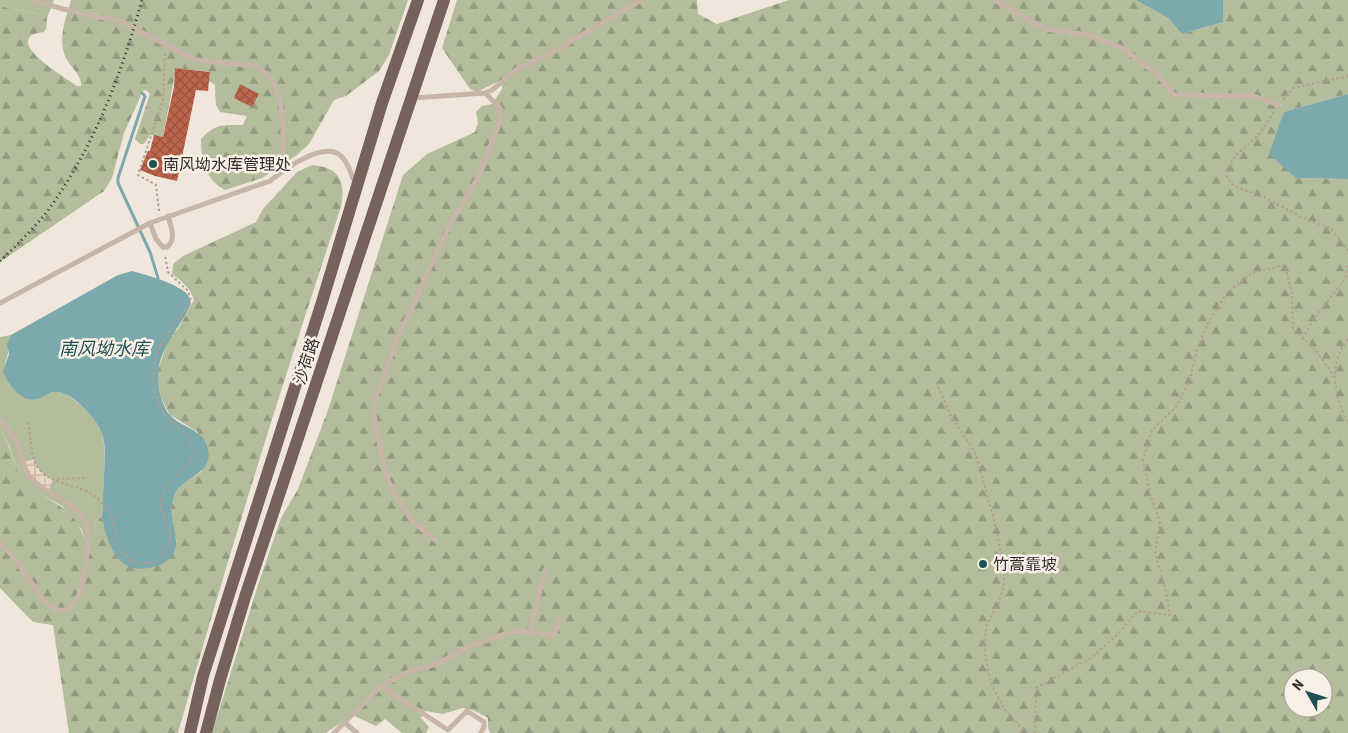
<svg xmlns="http://www.w3.org/2000/svg" width="1348" height="733" viewBox="0 0 1348 733" font-family="'Roboto Condensed','Noto Sans SC',sans-serif">
	<style>
		.grass { fill: #b3bd9c }
		.forest { fill: url(#forest-firs); fill-rule: evenodd }
		.plaza { fill: url(#plaza-grid) }
		.water { fill: #7ca9ab }
		.lines { fill: none; stroke-linecap: round; stroke-linejoin: round }
		.stream { stroke: #7ca9ab; stroke-width: 3 }
		.building { fill: url(#building-cross-hatch) }
		.path { stroke: #b29f92; stroke-width: 2; stroke-dasharray: 2.5 2.5; stroke-linecap: butt }
		.lane { stroke: #c7b5a8; stroke-width: 5 }
		.primary { stroke: #75625a; stroke-width: 12 }
		.rail { stroke: #342b28; stroke-width: 3; stroke-dasharray: 1 4; stroke-linecap: butt }
		.poi-dot { fill: #205052; stroke: #f8f0e7; stroke-width: 2 }
		.labels { text-anchor: middle; stroke-width: 5; stroke-linejoin: round; paint-order: stroke }
		.poi-label { font-size: 16px; fill: #342b28; stroke: #f8f0e7; text-anchor: start }
		.street-label { font-size: 16px; fill: #342b28; stroke: #f8f0e7 }
		.water-label { font-size: 18px; font-style: italic; fill: #205052; stroke: #f8f0e7 }
	</style>
	<defs>
		<pattern id="forest-firs" width="22" height="20" patternUnits="userSpaceOnUse" patternTransform="scale(1.25)"><rect width="22" height="20" fill="#b3bd9c"/><path d="M5 1l3.5 6h-7zM16 11l3.5 6h-7z" fill="#929a7f"/></pattern>
		<pattern id="plaza-grid" width="8" height="8" patternUnits="userSpaceOnUse" patternTransform="scale(1.25)"><rect width="8" height="8" fill="#e7d6c3"/><path d="M0 4h8M4 0v8" fill="none" stroke="#c7b8a8"/></pattern>
		<pattern id="building-cross-hatch" width="8" height="8" patternUnits="userSpaceOnUse" patternTransform="scale(1.25)"><rect width="8" height="8" fill="#bd654c"/><path d="M0 0l8 8M0 8l8-8" fill="none" stroke="#9a533f"/></pattern>
	</defs>
	<rect width="100%" height="100%" fill="#f0e6db"/>
	<!-- grass -->
	<path class="grass" d="M0,0H54L47,18L36,13L7,8L0,5Z
		M11,335C7,345 10,353 5,363L37,399C54,389 63,389 78,403C106,426 106,441 104,475C103,489 103,503 102,517L96,520L94,534L87,540L84,538L82,530L62,506L32,489L21,476L16,467L9,445L0,430V337Z"/>
	<!-- forest -->
	<path class="forest" d="M71,0H408L389,55L379,71L346,96L334,100L309,144L297,155L262,178L225,190C205,180 201,159 201,139C215,123 224,125 243,125L247,116L220,112L216,105L215,85L209,81L210,72L176,68L163,137L150,135L144,144H140L135,139L150,94L146,90L143,91L124,133L112,178L104,191L0,262V5L7,8L36,13L47,18L46,29L44,32C40,33 35,33 32,35C13,48 68,79 77,86H81C82,75 71,68 66,58C57,40 66,18 71,0Z
		M457,0H697L698,14L717,24L789,0H1136L1168,18L1182,34L1223,22V0H1348V94L1284,112L1296,178L1348,179V733H490L488,727V718L473,710L463,708L443,714L425,711L421,718L429,727L426,733H402L385,719L376,726L352,715L326,733H212L258,585L281,518L298,489L328,410L403,175L427,154L475,132L478,123L476,112L482,106L492,104L502,89V84L497,82L477,92L470,89L442,48ZM1293,678H1323V708H1293Z
		M312,165C339,167 346,181 341,207C283,381 228,556 178,733H69L53,625L33,622L0,588V430C3,435 7,441 9,447C13,457 15,469 23,478C45,505 72,501 84,538L87,540L94,534L96,520L102,517L104,527L177,542C172,525 166,503 179,488C185,481 195,476 202,471L198,432L170,415L162,400L157,382L158,370L168,340L178,329L194,300C190,288 182,281 172,274L173,264L183,256L256,222L263,209L297,172Z"/>
	<!-- plaza -->
	<path class="plaza" d="M34,459L40,471L53,480L48,491L36,483L24,462Z"/>
	<!-- water -->
	<path class="water" d="M1136,0H1223V22L1182,34L1168,18Z
		M1348,94V179L1296,178L1269,154L1284,112Z
		M132,271C147,275 176,283 187,294C190,297 190,300 191,304C179,331 157,348 158,380C158,390 163,408 170,415C181,428 202,428 207,446C216,473 186,475 176,492C167,509 174,523 176,540C178,553 166,565 154,567C145,569 137,570 128,566C112,558 105,534 102,517C103,503 103,489 104,475C106,444 107,431 84,408C77,401 68,393 58,392C49,391 45,397 37,399C20,403 9,384 3,372L9,354L7,344L11,335L118,275Z"/>
	<g class="lines">
		<!-- stream -->
		<path class="stream" d="M142,93L145,96L118,178V183L150,252L158,278"/>
	</g>
	<!-- building -->
	<path class="building" d="M175,68L210,72L208,91L196,90L177,181L155,176L140,170L148,151H150L154,135L163,137L174,87Z
		M240,84L259,94L252,107L234,98Z"/>
	<g class="lines">
		<!-- path -->
		<path class="path" d="M1283,100L1293,88L1348,76
			M1274,112C1269,119 1264,128 1258,135C1243,152 1231,152 1227,177L1234,186L1264,197L1303,218L1330,228L1348,250
			M159,211L156,185L138,175L163,100L165,54
			M1303,339L1314,318L1345,279L1348,263
			M1348,339C1327,365 1335,396 1348,424
			M936,382L951,416L976,454L994,520L1004,567V585L999,602L987,623L984,646L987,666L991,683L1003,707L1026,733
			M28,422C34,458 28,473 68,485C78,488 88,491 96,497C100,501 106,506 109,511C118,527 113,552 132,561C138,564 147,564 154,562C158,560 162,556 165,552C179,535 162,523 161,506C161,501 163,496 165,491C172,474 198,468 191,445C189,435 179,429 172,422C158,410 151,388 153,370C156,341 177,325 191,301L188,291L168,272L165,255
			M52,479L87,478
			M1035,733L1036,688L1091,658L1116,636L1138,611L1170,615L1164,583L1155,554L1160,522L1150,494L1143,460L1152,430L1176,407L1190,380L1197,349L1209,321L1227,293L1252,273L1285,265L1292,294L1293,330L1315,349L1335,378"/>
		<!-- lane -->
		<path class="lane" d="M33,0L63,9L122,22L195,60L255,66C290,83 283,140 282,172
			M995,0L1045,29L1089,35L1122,48L1157,74L1174,95L1253,96L1279,105
			M413,98L485,93L492,90L516,70L553,52L641,0
			M150,223L156,239L163,247H167C177,239 171,227 168,216
			M0,303L150,223L270,181C285,169 324,140 341,156C349,163 351,176 356,184
			M0,421C5,427 11,432 15,439C22,451 22,470 33,480C48,496 76,501 86,523C91,534 88,548 86,560C84,582 76,631 44,601L12,555L0,544
			M434,539L412,521L395,495L387,478L376,428L373,405L396,342L450,224L479,176L499,124L500,108L485,93
			M530,632L545,570
			M381,686L448,730L467,711L484,722V726L481,733
			M345,723L357,733
			M334,733L381,686L408,672L439,663L468,647L513,631L530,632L554,636L560,618"/>
		<!-- primary -->
		<path class="primary" d="M190,733L203,676L322,302L382,103L418,0
			M206,733L220,680L245,597L444,0"/>
		<!-- rail -->
		<path class="rail" d="M0,261C20,242 41,222 56,199C98,137 122,71 142,0"/>
	</g>
	<!-- markers -->
	<g class="poi-dot">
		<circle cx="153" cy="164" r="5"/>
		<circle cx="983" cy="564" r="5"/>
	</g>
	<g class="labels">
		<!-- poi labels -->
		<g class="poi-label">
			<text x="163" y="170">南风坳水库管理处</text>
			<text x="993" y="570">竹蒿靠坡</text>
		</g>
		<!-- street labels -->
		<g class="street-label">
			<text transform="translate(306 361) rotate(-72)" y="6">沙荷路</text>
		</g>
		<!-- water labels -->
		<g class="water-label">
			<text x="104" y="355">南风坳水库</text>
		</g>
	</g>
	<!-- north arrow -->
	<g transform="translate(1308 693) rotate(309)"><circle r="24" fill="#f8f0e7" stroke="#aaa19b"/>
	<path d="M0-4L9 19L0 12L-9 19Z" fill="#205052"/>
	<text y="-8" font-size="14" font-weight="bold" text-anchor="middle" fill="#342b28">N</text>
	</g>
</svg>
